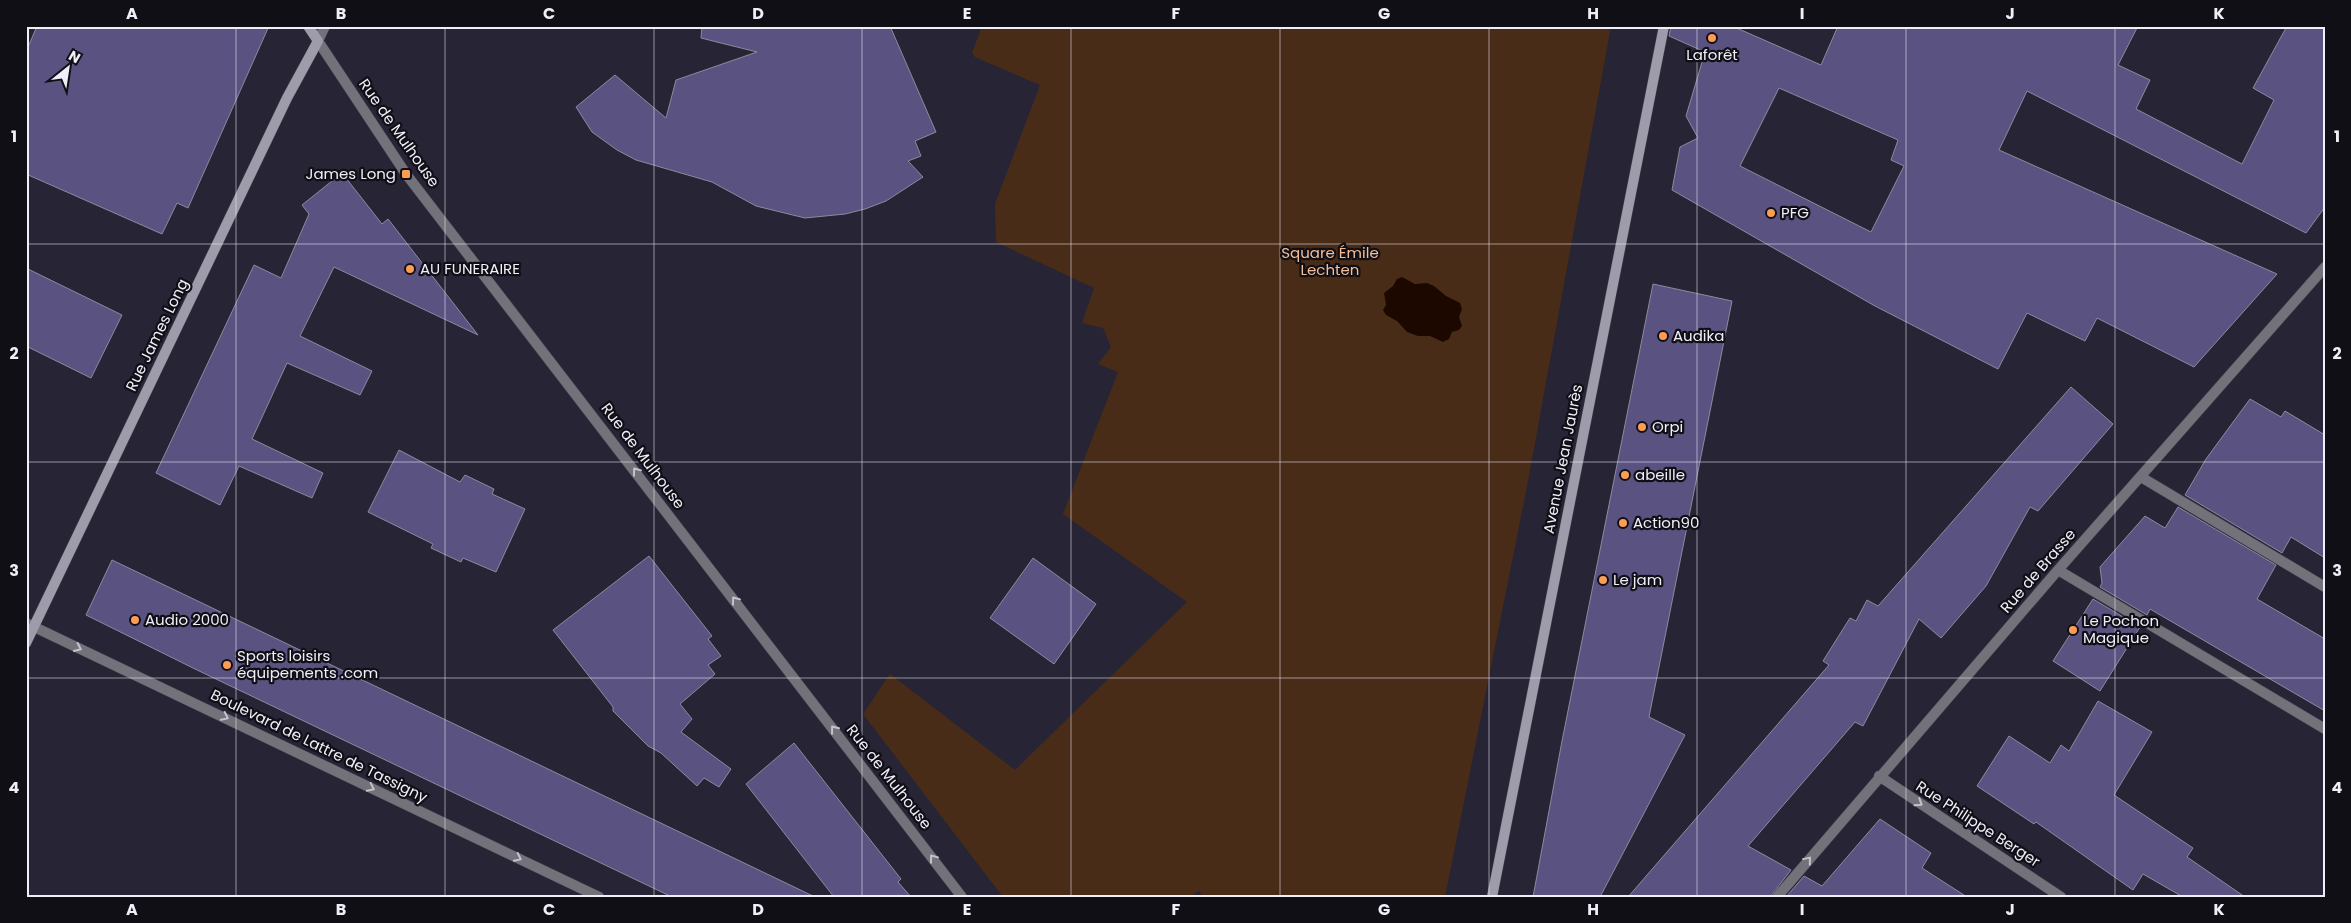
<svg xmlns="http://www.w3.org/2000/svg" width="2351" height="923" viewBox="0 0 2351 923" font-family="Poppins,sans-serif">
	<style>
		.green { fill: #492c17 }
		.water { fill: #1d0800 }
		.building { fill: #5a5382; stroke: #8c8a9e; fill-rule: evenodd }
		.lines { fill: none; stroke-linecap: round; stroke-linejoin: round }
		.street-casing { stroke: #434150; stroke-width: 11 }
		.secondary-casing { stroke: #434150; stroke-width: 11 }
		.street { stroke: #73727a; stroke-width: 10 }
		.secondary { stroke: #9e9caa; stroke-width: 10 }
		.oneway { stroke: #c4c3cd }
		.grid { fill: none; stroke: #efeef9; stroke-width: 1; stroke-opacity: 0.55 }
		.poi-dot { fill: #fd9d54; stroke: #100f16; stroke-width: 2 }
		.labels { text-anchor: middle; stroke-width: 4.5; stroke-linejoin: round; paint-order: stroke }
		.poi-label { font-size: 15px; fill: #efeef9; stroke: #100f16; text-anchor: start }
		.street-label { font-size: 15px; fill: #efeef9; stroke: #100f16 }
		.park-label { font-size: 15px; fill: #f6bd95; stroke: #100f16 }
		.neatline { fill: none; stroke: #efeef9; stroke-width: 2 }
		.grid-label { font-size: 16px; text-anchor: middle; font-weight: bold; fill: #efeef9 }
	</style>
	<rect width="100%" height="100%" fill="#272535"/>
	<!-- green -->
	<path class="green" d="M982,26H1611L1528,481L1445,897H1203L1199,891L1190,897H1003L863,714L890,674L1015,770L1187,602L1063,514L1118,372L1098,364L1111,347L1103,328L1082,323L1094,288L996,242L995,204L1040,85L975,57L972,53Z"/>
	<!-- water -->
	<path class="water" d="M1402,277L1415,284L1427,283L1434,286L1446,296L1460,303L1462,309L1459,317L1462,326L1459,330L1452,332L1449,339L1443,342L1430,336H1418L1407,332L1397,321L1386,315L1383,310L1386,305L1384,293L1393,286L1397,279Z"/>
	<!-- building -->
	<path class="building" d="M37,26H269L188,208L177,203L162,234L26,174V52Z
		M702,26H890L936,132L915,141L921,156L908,161L923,177L886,201L865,209L845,214L805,218L756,206L712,182L636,160L617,150L592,132L576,107L615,75L666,118L676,80L757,52L701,38Z
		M1671,26H1732L1821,65L1838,26H2138L2118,65L2150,80L2136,109L2242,164L2274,100L2253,88L2287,26H2325V207L2306,233L2027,91L1999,150L2277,274L2194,367L2097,318L2085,341L2027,313L1998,369L1875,306L1672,190L1680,147L1698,138L1686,116L1705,52L1669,36ZM1779,88L1898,140L1891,160L1904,166L1871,232L1740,166Z
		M342,173L382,224L388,219L478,335L334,267L300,336L372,371L360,395L287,363L252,439L323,473L312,498L239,466L220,505L156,473L254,265L281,278L309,214L302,205Z
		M26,268L122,315L91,378L26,346Z
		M1653,284L1732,301L1649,717L1685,735L1600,897H1533L1562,741Z
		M2071,387L2113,424L2038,511L2030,507L1986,586L1941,638L1919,619L1863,726L1855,722L1748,846L1791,870L1770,897H1628L1829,665L1823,661L1850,618L1856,621L1867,600L1878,606Z
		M2250,399L2281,417L2285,411L2325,435V558L2291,537L2282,553L2185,495L2206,459Z
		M399,450L460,482L465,475L494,489L492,494L525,509L496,572L463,558L461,562L431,548L433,544L368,512Z
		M2178,507L2276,565L2257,599L2325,639V711L2150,609L2147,615L2100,587L2102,583L2100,567L2145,516L2165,528Z
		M649,556L712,636L708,639L721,656L708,665L715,674L680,704L692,719L681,732L731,769L719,787L704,778L697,786L661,753L648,746L613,711V707L553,630Z
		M1033,558L1096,604L1054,664L990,618Z
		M112,560L181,593L815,897H672L195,669L86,615Z
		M2093,599L2140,627L2100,691L2053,661Z
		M2098,701L2152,732L2114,795L2193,848L2187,857L2245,897H2183L2143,874L2133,890L2036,822L2034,824L1977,786L2009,736L2050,763L2061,745L2069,751Z
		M794,743L901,879L898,882L911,897H834L746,784Z
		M1880,819L1931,853L1922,868L1967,897H1786L1804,876L1822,886Z"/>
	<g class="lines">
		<defs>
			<path id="street" d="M325,26L318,41L406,174L962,897
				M2141,477L2325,587
				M2058,570L2325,729
				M26,623L599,897
				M1879,776L2061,897
				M1777,897L2058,570L2325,267"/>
			<path id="secondary" d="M26,643L287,98L318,41L308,26
				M1492,897L1664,26"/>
		</defs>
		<!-- street casing -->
		<use href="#street" class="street-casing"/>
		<!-- secondary casing -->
		<use href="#secondary" class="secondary-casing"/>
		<!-- street -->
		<use href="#street" class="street"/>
		<!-- secondary -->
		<use href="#secondary" class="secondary"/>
	</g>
	<!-- one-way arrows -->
	<defs><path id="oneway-chevron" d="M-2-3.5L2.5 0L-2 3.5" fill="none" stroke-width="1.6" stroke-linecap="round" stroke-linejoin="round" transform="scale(1.25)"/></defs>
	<g class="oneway">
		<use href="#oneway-chevron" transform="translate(636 471) rotate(-127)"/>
		<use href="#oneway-chevron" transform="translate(735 600) rotate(-127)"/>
		<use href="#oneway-chevron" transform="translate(78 648) rotate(25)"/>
		<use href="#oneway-chevron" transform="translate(225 717) rotate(26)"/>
		<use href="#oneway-chevron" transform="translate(834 729) rotate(-128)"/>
		<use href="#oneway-chevron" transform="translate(371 788) rotate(26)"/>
		<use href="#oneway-chevron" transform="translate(1919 803) rotate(33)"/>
		<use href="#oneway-chevron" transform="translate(518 858) rotate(26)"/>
		<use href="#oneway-chevron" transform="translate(933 858) rotate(-127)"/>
		<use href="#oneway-chevron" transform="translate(1808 860) rotate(-50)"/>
	</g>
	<!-- grid -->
	<path class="grid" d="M236,26V897M445,26V897M654,26V897M862,26V897M1071,26V897M1280,26V897M1489,26V897M1697,26V897M1906,26V897M2115,26V897M26,244H2325M26,462H2325M26,678H2325"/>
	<!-- markers -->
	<g class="poi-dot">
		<circle cx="1712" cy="38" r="5"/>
		<rect x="401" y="169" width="10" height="10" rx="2.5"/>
		<circle cx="1771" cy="213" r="5"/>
		<circle cx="410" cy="269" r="5"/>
		<circle cx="1663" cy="336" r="5"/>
		<circle cx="1642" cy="427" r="5"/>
		<circle cx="1625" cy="475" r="5"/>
		<circle cx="1623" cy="523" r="5"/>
		<circle cx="1603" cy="580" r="5"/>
		<circle cx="135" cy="620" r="5"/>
		<circle cx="2073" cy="630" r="5"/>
		<circle cx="227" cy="665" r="5"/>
	</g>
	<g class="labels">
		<!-- poi labels -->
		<g class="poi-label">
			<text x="1712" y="60" text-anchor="middle">Laforêt</text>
			<text x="396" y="179" text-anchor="end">James Long</text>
			<text x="1781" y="218">PFG</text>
			<text x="420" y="274">AU FUNERAIRE</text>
			<text x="1673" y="341">Audika</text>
			<text x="1652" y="432">Orpi</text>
			<text x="1635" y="480">abeille</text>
			<text x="1633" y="528">Action90</text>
			<text x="1613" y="585">Le jam</text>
			<text x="145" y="625">Audio 2000</text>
			<text x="2083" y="626">Le Pochon<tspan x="2083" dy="17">Magique</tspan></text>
			<text x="237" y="661">Sports loisirs<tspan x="237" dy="17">équipements .com</tspan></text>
		</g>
		<!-- street labels -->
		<g class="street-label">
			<text transform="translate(399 133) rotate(55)" y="5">Rue de Mulhouse</text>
			<text transform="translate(157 335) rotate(-64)" y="5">Rue James Long</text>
			<text transform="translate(643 456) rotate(53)" y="5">Rue de Mulhouse</text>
			<text transform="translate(1563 459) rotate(-79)" y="5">Avenue Jean Jaurès</text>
			<text transform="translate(2038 571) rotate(-49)" y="5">Rue de Brasse</text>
			<text transform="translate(319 746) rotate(26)" y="5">Boulevard de Lattre de Tassigny</text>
			<text transform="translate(889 777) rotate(52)" y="5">Rue de Mulhouse</text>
			<text transform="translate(1978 824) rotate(33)" y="5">Rue Philippe Berger</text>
		</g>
		<!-- park labels -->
		<g class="park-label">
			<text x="1330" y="258">Square Émile<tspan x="1330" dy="17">Lechten</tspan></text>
		</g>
	</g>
	<!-- border -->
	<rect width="2351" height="923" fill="none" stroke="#100f16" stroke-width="55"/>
	<!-- north arrow -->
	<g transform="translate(68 68) rotate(30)" stroke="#100f16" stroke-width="4" paint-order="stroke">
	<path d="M0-4L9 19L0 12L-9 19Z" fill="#efeef9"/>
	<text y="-8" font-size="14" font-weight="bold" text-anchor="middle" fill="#efeef9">N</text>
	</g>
	<rect x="28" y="28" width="2296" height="868" class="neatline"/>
	<g class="grid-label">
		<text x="132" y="19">A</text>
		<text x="341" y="19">B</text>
		<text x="549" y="19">C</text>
		<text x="758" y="19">D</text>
		<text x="967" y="19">E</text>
		<text x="1176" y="19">F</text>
		<text x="1384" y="19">G</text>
		<text x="1593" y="19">H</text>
		<text x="1802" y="19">I</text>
		<text x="2010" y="19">J</text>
		<text x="2219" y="19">K</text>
		<text x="14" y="142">1</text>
		<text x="2337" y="142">1</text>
		<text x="14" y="359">2</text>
		<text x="2337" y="359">2</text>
		<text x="14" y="576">3</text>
		<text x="2337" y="576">3</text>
		<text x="14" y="793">4</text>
		<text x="2337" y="793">4</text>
		<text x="132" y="915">A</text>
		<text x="341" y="915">B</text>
		<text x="549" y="915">C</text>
		<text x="758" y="915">D</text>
		<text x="967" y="915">E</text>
		<text x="1176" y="915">F</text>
		<text x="1384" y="915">G</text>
		<text x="1593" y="915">H</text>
		<text x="1802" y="915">I</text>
		<text x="2010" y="915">J</text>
		<text x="2219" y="915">K</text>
	</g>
</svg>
